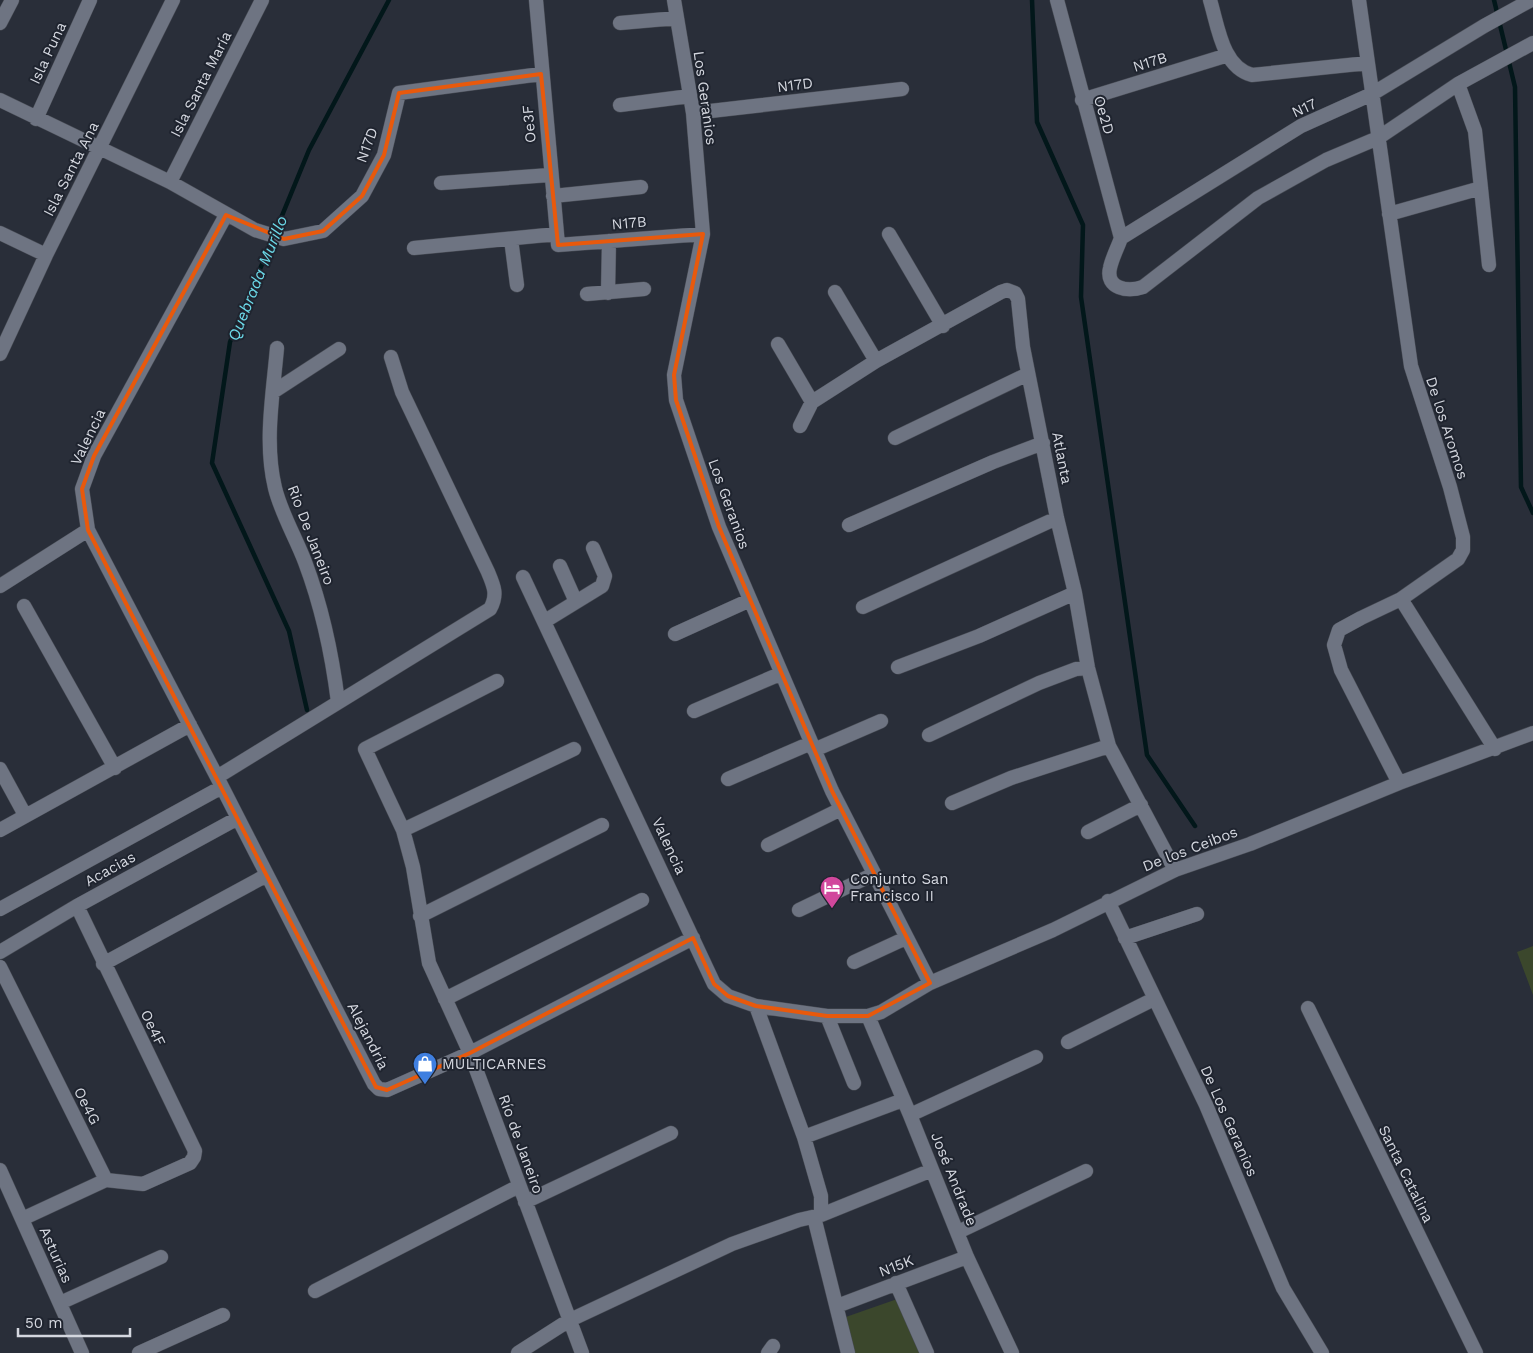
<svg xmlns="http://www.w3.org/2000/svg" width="1533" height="1353" viewBox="0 0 1533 1353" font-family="'Work Sans',sans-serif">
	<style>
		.green { fill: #3b472c }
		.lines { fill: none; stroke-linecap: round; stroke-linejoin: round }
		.stream { stroke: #02171a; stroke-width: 4.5 }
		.street-casing { stroke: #484c55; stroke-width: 15 }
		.street { stroke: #6e7482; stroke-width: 14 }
		.marked { fill: none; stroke: #e8590c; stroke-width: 4; stroke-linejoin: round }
		.labels { text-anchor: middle; stroke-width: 4; stroke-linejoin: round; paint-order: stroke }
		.street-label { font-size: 15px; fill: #d4d7df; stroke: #1f242f }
		.poi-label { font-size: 15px; fill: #d4d7df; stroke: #1f242f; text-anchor: start }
		.water-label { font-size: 16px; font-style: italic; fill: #6cdae9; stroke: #1f242f }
	</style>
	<rect width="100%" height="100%" fill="#292e39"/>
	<!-- green -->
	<path class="green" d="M1533,946V995L1517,952Z
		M903,1297L927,1353H848L840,1319Z"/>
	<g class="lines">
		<!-- stream -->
		<path class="stream" d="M1032,0L1037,122L1083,225L1081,297L1147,755L1195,826
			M1494,0L1515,87L1521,487L1533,513
			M307,710L289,631L212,463L230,342L309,150L389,0"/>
		<defs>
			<path id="street" d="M536,0L558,245L703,234
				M674,0L693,113L703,234L674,375L676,400L719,527L832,791L930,983
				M1057,0L1121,238
				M1210,0C1218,26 1222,67 1252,75L1368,63
				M1359,0L1411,366L1450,487L1463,537V550L1458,559L1401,599L1361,618L1339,630L1334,645L1341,670L1399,783
				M1531,0L1484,26L1372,94L1301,126L1121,238C1118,247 1112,258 1110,268C1105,289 1128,292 1143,287L1258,198L1326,160L1378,138L1458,84L1533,43
				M0,23L12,0
				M620,23L677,18
				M1458,84L1475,131L1489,265
				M0,100L170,182L255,230L284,239L323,231L362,196L384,155L399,93L541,74
				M1082,100L1228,55
				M620,105L690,96
				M693,113L902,89
				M36,119L90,0
				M170,182L262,0
				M441,183L550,175
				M553,196L641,187
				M1389,214L1481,188
				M226,215L94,456L82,489L88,530L217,777L374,1084L379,1089L387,1090L470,1053L693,938
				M0,233L46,255
				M889,234L943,326
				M511,239L517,285
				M414,248L557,234
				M835,292L876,361
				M608,293L609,241
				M587,294L644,289
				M778,344L812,402
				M277,348C273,394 264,443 275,488C281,513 296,538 305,562C322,607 332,654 338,702
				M0,354L46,255L173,0
				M273,392L339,349
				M800,426L812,402L876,361L1001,292L1007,290L1015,293L1018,299L1023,347L1057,518L1075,593L1088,668L1109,746L1175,870
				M895,438L1028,374
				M849,525L993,462L1043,443
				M560,566L576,602
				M523,577L714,984L728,996L756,1006L827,1016H868L881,1012L930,983L1053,930L1175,870L1250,844L1399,783L1533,733
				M0,586L88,530
				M1401,599L1495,749
				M24,606L115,768
				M863,607L1057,518
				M545,621L602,586L605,576L593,548
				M675,634L750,600
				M898,667L979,636L1075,593
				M497,681L365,749L403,830L413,867L429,963L470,1053L582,1353
				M694,711L780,674
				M929,735L1039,683L1076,669L1088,668
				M814,750L881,721
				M0,769L25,815
				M217,777L490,609C498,595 494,586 488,572L402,392L391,357
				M728,779L811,743
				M952,803L1011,778L1109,746
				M0,830L190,725
				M403,830L574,749
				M1088,832L1141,805
				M768,845L841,809
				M1108,901L1206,1105L1283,1288L1322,1353
				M77,906L195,1151L194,1157L190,1163L143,1184L106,1180
				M0,909L222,787
				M799,910L874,874
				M420,916L602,825
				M1125,938L1197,914
				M0,952L77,906L238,818
				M854,962L906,938
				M103,964L267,875
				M0,967L106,1180
				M445,999L642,900
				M756,1006L804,1137L821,1196V1215
				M1308,1008L1476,1353
				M827,1016L854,1083
				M868,1016L910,1115L967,1257L1012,1353
				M1068,1042L1154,999
				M910,1115L1036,1057
				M804,1137L903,1100
				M0,1170L82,1353
				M525,1202L671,1133
				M814,1217L848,1353
				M22,1219L106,1180
				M958,1232L1086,1171
				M896,1283L927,1353
				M315,1291L519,1186
				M60,1303L161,1257
				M837,1306L967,1257
				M139,1353L223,1315
				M518,1353L568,1321L732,1244L799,1220L821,1215L932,1170
				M768,1353L773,1346"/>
		</defs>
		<!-- street casing -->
		<use href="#street" class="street-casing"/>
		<!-- street -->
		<use href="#street" class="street"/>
	</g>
	<!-- marked area -->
	<path class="marked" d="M541,74L558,245L703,234L674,375L676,400L719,527L832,791L930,983L868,1016H827L756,1006L728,996L714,984L693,938L470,1053L387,1090L376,1087L88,530L82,489L94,456L226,215L284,239L323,231L362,196L384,155L399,93Z"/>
	<!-- icons -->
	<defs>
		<symbol id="hotel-pin" viewBox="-11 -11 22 30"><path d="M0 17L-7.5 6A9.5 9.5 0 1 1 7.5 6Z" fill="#d1479c" stroke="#1f242f"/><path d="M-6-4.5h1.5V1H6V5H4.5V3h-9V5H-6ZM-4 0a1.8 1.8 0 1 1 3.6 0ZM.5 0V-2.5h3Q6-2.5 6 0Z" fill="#fff"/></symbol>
		<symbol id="shop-pin" viewBox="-11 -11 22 30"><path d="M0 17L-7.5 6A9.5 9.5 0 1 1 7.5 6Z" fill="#3f7fe0" stroke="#1f242f"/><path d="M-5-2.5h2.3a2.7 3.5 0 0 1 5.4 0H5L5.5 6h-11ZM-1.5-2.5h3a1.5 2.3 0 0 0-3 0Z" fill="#fff"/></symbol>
	</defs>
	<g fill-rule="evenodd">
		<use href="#hotel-pin" x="818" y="874" width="28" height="38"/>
		<use href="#shop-pin" x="411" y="1050" width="28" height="38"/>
	</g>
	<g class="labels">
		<!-- street labels -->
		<g class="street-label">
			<text transform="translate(48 53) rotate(-65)" y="5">Isla Puna</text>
			<text transform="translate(1150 62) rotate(-17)" y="5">N17B</text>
			<text transform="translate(201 84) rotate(-63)" y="5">Isla Santa María</text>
			<text transform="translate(795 85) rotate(-7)" y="5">N17D</text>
			<text transform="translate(705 98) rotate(82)" y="5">Los Geranios</text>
			<text transform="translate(1304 108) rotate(-25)" y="5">N17</text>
			<text transform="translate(1104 115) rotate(74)" y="5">Oe2D</text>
			<text transform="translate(529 124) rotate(-95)" y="5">Oe3F</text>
			<text transform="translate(367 145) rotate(-70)" y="5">N17D</text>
			<text transform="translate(71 169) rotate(-63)" y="5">Isla Santa Ana</text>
			<text transform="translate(629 223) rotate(-5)" y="5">N17B</text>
			<text transform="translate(1447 428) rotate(72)" y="5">De los Aromos</text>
			<text transform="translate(88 437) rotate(-64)" y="5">Valencia</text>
			<text transform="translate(1062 458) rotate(79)" y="5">Atlanta</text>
			<text transform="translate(729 504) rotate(70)" y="5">Los Geranios</text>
			<text transform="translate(311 535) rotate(69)" y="5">Rio De Janeiro</text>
			<text transform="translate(669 846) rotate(65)" y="5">Valencia</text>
			<text transform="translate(1190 849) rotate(-21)" y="5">De los Ceibos</text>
			<text transform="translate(110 869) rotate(-29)" y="5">Acacias</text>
			<text transform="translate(153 1028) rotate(64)" y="5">Oe4F</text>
			<text transform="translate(368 1036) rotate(63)" y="5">Alejandría</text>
			<text transform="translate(87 1106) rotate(63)" y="5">Oe4G</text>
			<text transform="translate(1229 1121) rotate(66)" y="5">De Los Geranios</text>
			<text transform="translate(521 1144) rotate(70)" y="5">Río de Janeiro</text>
			<text transform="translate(1406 1174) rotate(64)" y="5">Santa Catalina</text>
			<text transform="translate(954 1179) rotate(68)" y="5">José Andrade</text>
			<text transform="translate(56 1255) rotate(66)" y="5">Asturias</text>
			<text transform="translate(896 1266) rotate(-21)" y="5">N15K</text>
		</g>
		<!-- poi labels -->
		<g class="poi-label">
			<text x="850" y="884">Conjunto San<tspan x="850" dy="17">Francisco II</tspan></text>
			<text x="442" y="1069">MULTICARNES</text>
		</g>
		<!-- water labels -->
		<g class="water-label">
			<text transform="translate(257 278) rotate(-68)" y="6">Quebrada Murillo</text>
		</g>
	</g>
	<!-- scale -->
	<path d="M18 1328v8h112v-8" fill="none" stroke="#d4d7df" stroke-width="2.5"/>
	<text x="25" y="1328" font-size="15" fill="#d4d7df" stroke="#1f242f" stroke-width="4" paint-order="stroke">50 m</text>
</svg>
